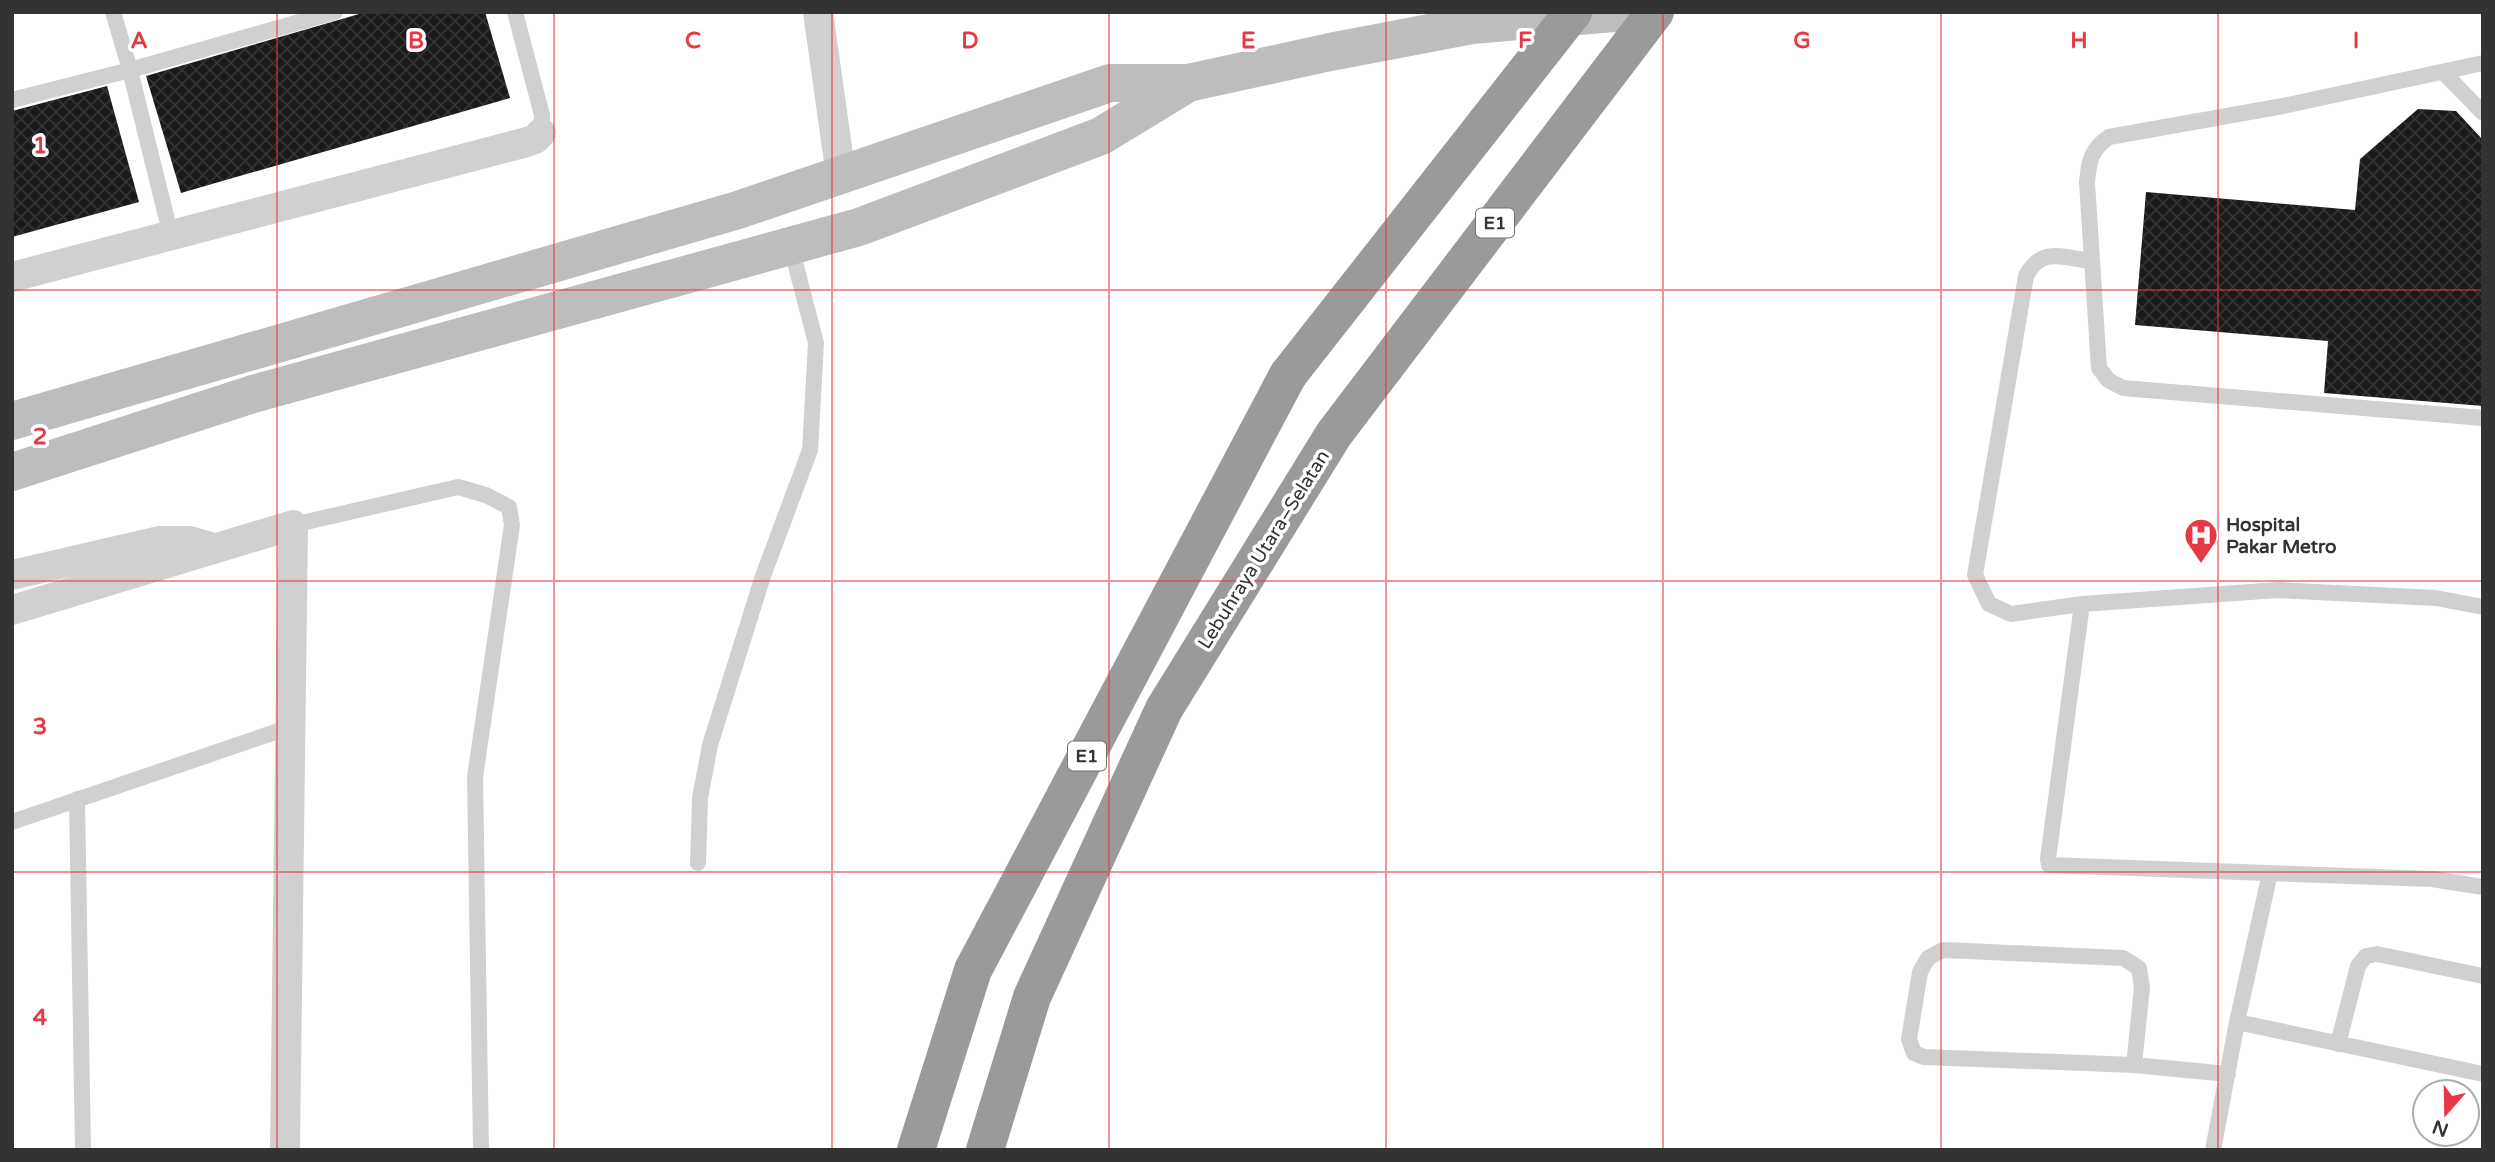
<svg xmlns="http://www.w3.org/2000/svg" width="2495" height="1162" viewBox="0 0 2495 1162" font-family="'Varela Round',sans-serif">
	<style>
		.building { fill: url(#building-cross-hatch) }
		.lines { fill: none; stroke-linecap: round; stroke-linejoin: round }
		.lane { stroke: #d0d0d0; stroke-width: 16 }
		.street { stroke: #d0d0d0; stroke-width: 30 }
		.secondary { stroke: #bdbdbd; stroke-width: 38 }
		.highway { stroke: #9a9a9a; stroke-width: 38 }
		.highway-bridge { stroke: #9a9a9a; stroke-width: 38 }
		.grid { fill: none; stroke: #e63946; stroke-width: 2; stroke-opacity: 0.55 }
		.labels { text-anchor: middle; stroke-width: 7; stroke-linejoin: round; paint-order: stroke }
		.shield { fill: #fff; stroke: #707070; stroke-width: 2 }
		.shield-label { font-size: 18px; font-weight: bold; fill: #333 }
		.poi-label { font-size: 19px; font-weight: bold; fill: #333; stroke: #fff; text-anchor: start }
		.street-label { font-size: 19px; fill: #333; stroke: #fff }
		.grid-label { font-size: 23px; text-anchor: middle; font-weight: bold; fill: #e63946; stroke: #fff; stroke-width: 7; stroke-linejoin: round; paint-order: stroke }
	</style>
	<defs>
		<pattern id="building-cross-hatch" width="8" height="8" patternUnits="userSpaceOnUse" patternTransform="scale(1.75)"><rect width="8" height="8" fill="#1a1a1a"/><path d="M0 0l8 8M0 8l8-8" fill="none" stroke="#333"/></pattern>
	</defs>
	<rect width="100%" height="100%" fill="#fff"/>
	<!-- building -->
	<path class="building" d="M366,12H485L510,98L181,193L146,76Z
		M107,86L139,202L12,237V111Z
		M2418,109L2456,111L2483,140V406L2324,393L2328,341L2135,325L2146,192L2355,210L2360,159Z"/>
	<g class="lines">
		<!-- lane -->
		<path class="lane" d="M113,12L130,70L171,236
			M515,12L542,115L541,133
			M2483,63L2283,106L2109,137C2091,149 2089,161 2087,182L2099,368L2108,380L2123,388L2483,418
			M2444,73L2483,113
			M12,100L130,70L335,12
			M2091,261C2062,258 2042,246 2026,276L1975,575L1989,604L2011,614L2082,604L2278,590L2436,598L2483,607
			M293,525L458,487L486,495L509,507L512,525L475,777L481,1150
			M2082,604L2048,859L2049,865L2432,879L2483,887
			M77,799L83,1150
			M12,822L290,727
			M698,863L700,798L710,745L763,576L810,450L816,343L791,247
			M2237,1022L2483,1074
			M2338,1044L2358,966L2366,956L2377,954L2483,976
			M2134,1065L2142,988L2139,968L2123,958L1943,950L1928,958L1920,972L1909,1039L1914,1053L1924,1057L2134,1065L2228,1074
			M2213,1150L2237,1022L2270,873"/>
		<!-- street -->
		<path class="street" d="M818,12L841,176
			M12,277L527,142L535,139L541,133
			M12,575L159,541H189L207,546
			M12,610L293,525L285,1150"/>
		<!-- secondary -->
		<path class="secondary" d="M12,421L738,210L1110,83H1188L1330,52L1472,25L1626,12
			M12,472L253,394L859,227L1101,136L1188,83"/>
		<!-- highway -->
		<path class="highway" d="M916,1150L973,970L1288,375
			M985,1150L1032,997L1164,709L1334,434L1655,12"/>
		<!-- highway-bridge -->
		<path class="highway-bridge" d="M1288,375L1573,12"/>
	</g>
	<!-- grid -->
	<path class="grid" d="M277,12V1150M554,12V1150M832,12V1150M1109,12V1150M1386,12V1150M1663,12V1150M1941,12V1150M2218,12V1150M12,290H2483M12,581H2483M12,872H2483"/>
	<!-- icons -->
	<defs>
		<symbol id="hospital-pin" viewBox="-11 -11 22 30"><path d="M0 17L-7.5 6A9.5 9.5 0 1 1 7.5 6Z" fill="#e63946" stroke="#fff"/><path d="M-5-5h3v3.5h4V-5h3V5h-3V1.5h-4V5h-3Z" fill="#fff"/></symbol>
	</defs>
	<g fill-rule="evenodd">
		<use href="#hospital-pin" x="2182" y="516" width="38" height="52"/>
	</g>
	<g class="labels">
		<!-- shield labels -->
		<g class="shield">
			<rect x="1476" y="208.5" width="38" height="29" rx="5"/>
			<rect x="1068" y="741.5" width="38" height="29" rx="5"/>
		</g>
		<g class="shield-label">
			<text x="1495" y="229">E1</text>
			<text x="1087" y="762">E1</text>
		</g>
		<!-- poi labels -->
		<g class="poi-label">
			<text x="2226" y="531">Hospital<tspan x="2226" dy="22">Pakar Metro</tspan></text>
		</g>
		<!-- street labels -->
		<g class="street-label">
			<text transform="translate(1263 549) rotate(-58)" y="7">Lebuhraya Utara–Selatan</text>
		</g>
	</g>
	<g class="grid-label">
		<text x="139" y="48">A</text>
		<text x="416" y="48">B</text>
		<text x="693" y="48">C</text>
		<text x="970" y="48">D</text>
		<text x="1248" y="48">E</text>
		<text x="1525" y="48">F</text>
		<text x="1802" y="48">G</text>
		<text x="2079" y="48">H</text>
		<text x="2356" y="48">I</text>
		<text x="40" y="153">1</text>
		<text x="40" y="444">2</text>
		<text x="40" y="734">3</text>
		<text x="40" y="1025">4</text>
	</g>
	<!-- border -->
	<rect width="2495" height="1162" fill="none" stroke="#333333" stroke-width="28"/>
	<!-- north arrow -->
	<g transform="translate(2446 1113) rotate(200)"><circle r="33" fill="#ffffff" stroke="#adadad" stroke-width="2"/>
	<path d="M0-5L12 26L0 18L-12 26Z" fill="#e63946"/>
	<text y="-10" font-size="19" font-weight="bold" text-anchor="middle" fill="#333333">N</text>
	</g>
</svg>
